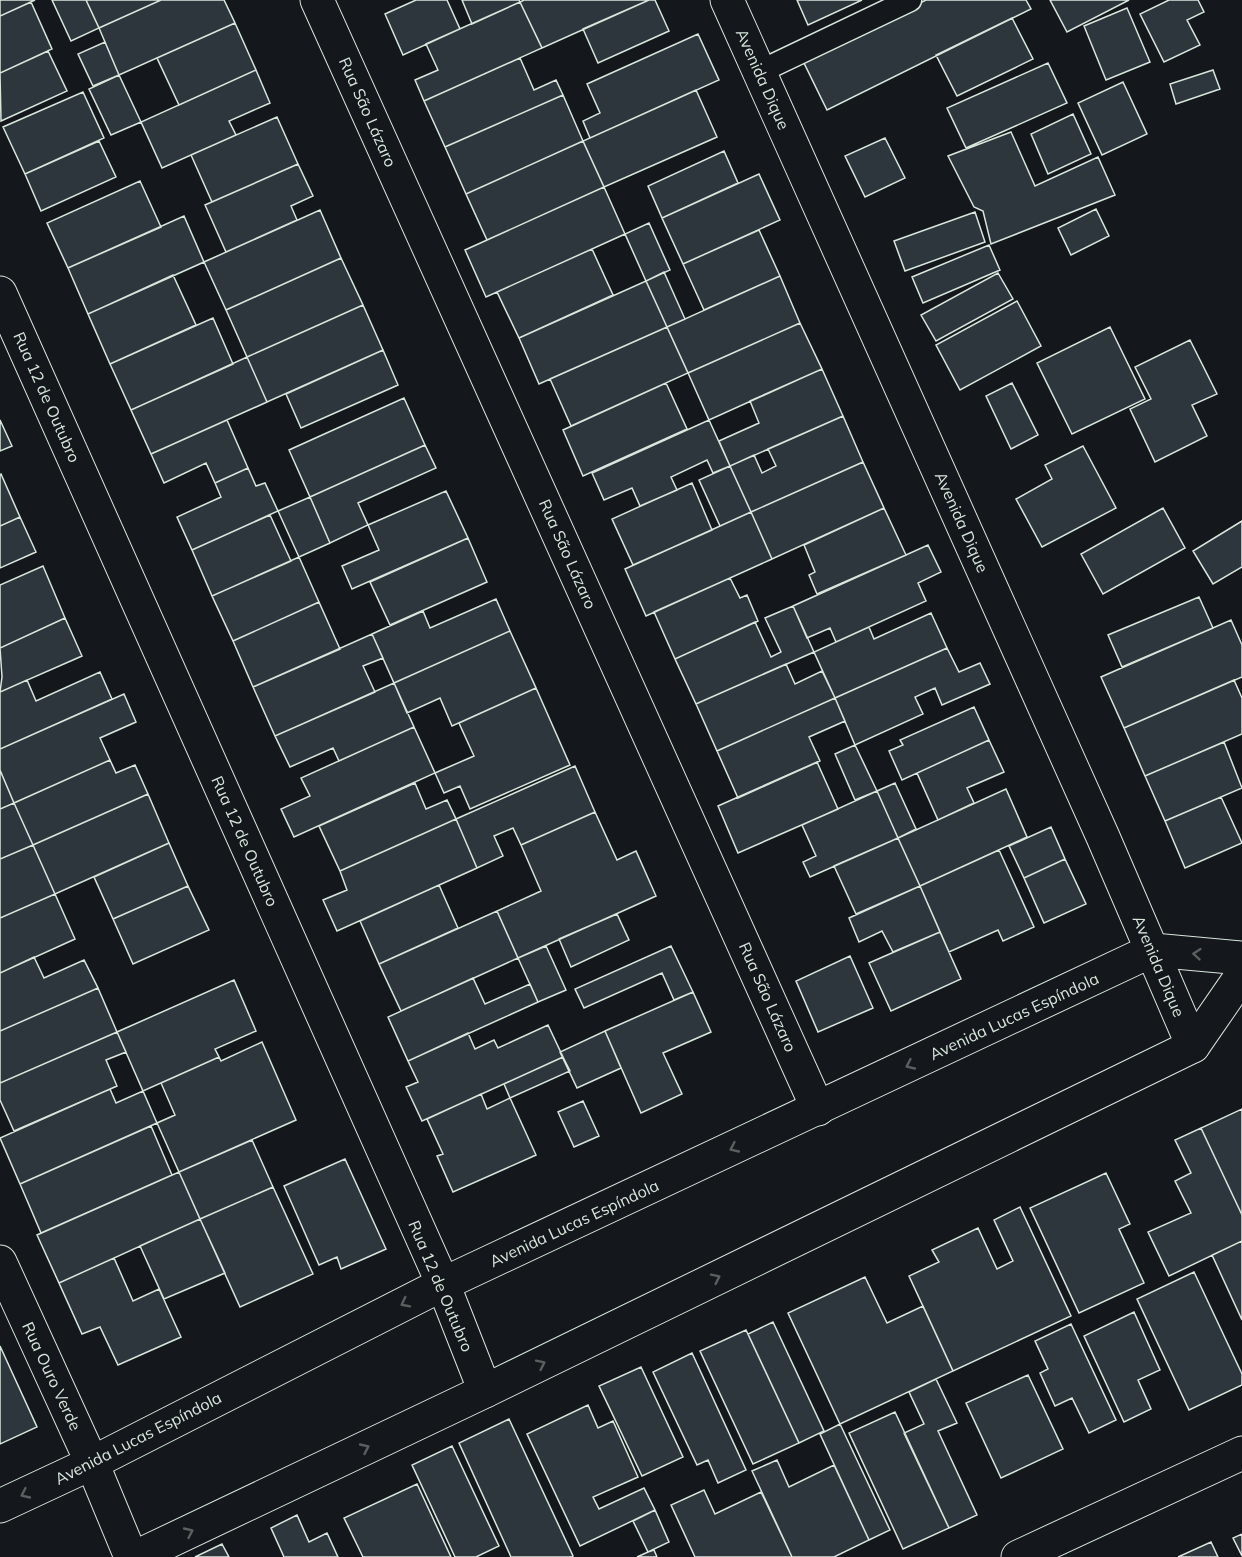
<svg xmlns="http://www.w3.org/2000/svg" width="1242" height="1557" viewBox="0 0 1242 1557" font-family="Mulish,sans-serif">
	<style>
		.building { fill: #2c363c; stroke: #d8e6dc; stroke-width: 1.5 }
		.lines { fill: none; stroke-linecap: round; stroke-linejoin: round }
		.lane-casing { stroke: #d8e6dc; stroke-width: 25 }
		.street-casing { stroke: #d8e6dc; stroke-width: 35 }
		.secondary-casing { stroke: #d8e6dc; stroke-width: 35 }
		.lane { stroke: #14181c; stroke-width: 22 }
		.street { stroke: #14181c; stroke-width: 33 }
		.secondary { stroke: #14181c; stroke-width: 33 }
		.oneway { stroke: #59605f }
		.labels { text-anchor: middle; stroke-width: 4.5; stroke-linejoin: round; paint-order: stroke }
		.street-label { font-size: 16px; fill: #d8e6dc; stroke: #14181c }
	</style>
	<rect width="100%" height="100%" fill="#14181c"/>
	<!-- building -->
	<path class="building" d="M0,0H35L0,16Z
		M52,0H86L99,28L71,41Z
		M86,0H161L99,28Z
		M161,0H224L235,23L119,75L99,28Z
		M416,0H447L460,29L403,55L385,14Z
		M462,0H519L520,2L472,24Z
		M524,0H649L542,48L520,2Z
		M649,0H655L669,31L598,63L583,29Z
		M797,0H862L808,25Z
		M926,0H1026L1031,9L827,110L803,61Z
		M1050,0H1129L1067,32Z
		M1169,0H1198L1204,12L1187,20L1200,45L1164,62L1140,14Z
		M31,2L52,49L0,73V16Z
		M520,2L542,48L424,101L415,80L438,70L426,44Z
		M1127,8L1150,62L1106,80L1084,26Z
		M1012,18L1033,59L957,96L936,55Z
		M235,23L256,70L179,105L157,58Z
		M698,34L719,80L590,138L583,121L600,113L587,84Z
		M105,42L119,75L93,86L78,54Z
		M48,51L67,91L1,121L0,73Z
		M520,58L534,90L556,80L563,95L445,147L424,101Z
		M1048,63L1067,103L966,148L947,108Z
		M256,70L270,103L229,121L236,135L162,168L141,122Z
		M1213,70L1220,89L1176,104L1170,84Z
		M119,75L141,122L111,135L89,89Z
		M1123,82L1147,134L1102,155L1078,103Z
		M696,90L717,137L604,187L583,141Z
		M83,92L104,138L25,174L3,127Z
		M563,95L583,141L466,194L445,147Z
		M1073,114L1091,154L1048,174L1031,134Z
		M277,117L298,164L212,202L191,155Z
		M1011,132L1035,186L1098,157L1115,195L991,244L983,211L974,207L948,156Z
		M885,138L905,178L865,197L845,156Z
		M99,141L116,177L41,211L25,174Z
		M583,141L604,187L487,240L466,194Z
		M724,151L738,183L662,218L648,186Z
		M298,164L313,196L291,206L297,220L226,252L205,205Z
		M759,174L780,220L683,264L662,218Z
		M140,181L161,227L68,268L47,223Z
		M604,187L625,234L486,297L465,250Z
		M1096,209L1109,236L1071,255L1058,228Z
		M320,210L341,258L226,310L204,262Z
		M975,212L985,242L905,271L894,241Z
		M184,216L204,262L88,314L68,268Z
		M649,223L670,270L646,281L625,234Z
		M759,230L780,276L704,310L683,264Z
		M989,245L1000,270L923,303L912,277Z
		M592,249L613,295L519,338L497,292Z
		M341,258L363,305L247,357L226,310Z
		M664,272L685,319L667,327L646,281Z
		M998,273L1013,299L936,341L921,315Z
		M173,275L196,325L110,364L88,314Z
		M780,276L800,323L688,373L667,327Z
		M646,281L667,327L539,384L519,338Z
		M1017,301L1041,346L960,390L936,345Z
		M363,305L383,350L267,402L247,357Z
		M213,318L233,364L131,410L110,364Z
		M800,323L822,369L709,420L688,373Z
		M667,327L688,373L571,426L550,379Z
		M1110,327L1145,399L1072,434L1037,363Z
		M1190,340L1217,394L1192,405L1207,436L1155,462L1130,409L1151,399L1135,367Z
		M383,350L398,385L301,428L286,394Z
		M247,357L267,402L151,454L131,410Z
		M822,369L843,416L730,466L719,441L759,423L750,401Z
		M666,383L687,429L583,476L563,430Z
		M1012,383L1038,435L1011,449L986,396Z
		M404,398L425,445L310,497L289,450Z
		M843,416L863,462L751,512L730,466L754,455L762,473L776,466L768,449Z
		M0,420L12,446L0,451Z
		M227,420L248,468L215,483L206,463L164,483L151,454Z
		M709,420L730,466L713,473L707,460L671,477L677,490L640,506L632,488L604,500L592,473Z
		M425,445L436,468L358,503L368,525L330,543L310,497Z
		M1083,446L1116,508L1042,547L1016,499L1052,479L1045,465Z
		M863,462L884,508L772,559L751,512Z
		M730,466L751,512L720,526L699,480Z
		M248,468L256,486L265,483L278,511L192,550L177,517L221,497L215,483Z
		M1,474L20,517L0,526V475Z
		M692,483L712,530L633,565L612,519Z
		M446,491L468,538L352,589L342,566L379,550L368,525Z
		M310,497L330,543L299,557L278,511Z
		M884,508L906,555L817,594L809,575L815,572L804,545Z
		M1163,508L1185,548L1103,594L1081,554Z
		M751,512L772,559L646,616L625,569Z
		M270,515L291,561L212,596L192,550Z
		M20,517L36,552L0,568V526Z
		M1242,521V567L1213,584L1193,551Z
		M468,538L487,582L390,625L370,582Z
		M928,545L941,572L918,583L926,601L836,642L830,628L807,638L793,606Z
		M299,557L319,602L233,641L212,596Z
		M43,566L65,618L0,648V585Z
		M730,578L740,598L747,595L758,621L675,659L654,612Z
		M1199,597L1213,628L1122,667L1108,635Z
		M496,599L510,631L394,683L372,634L423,611L430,628Z
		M319,602L340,649L253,687L233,641Z
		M793,606L814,652L696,704L675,659L755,622L771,657L781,652L765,618Z
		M931,613L947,648L835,698L814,652L869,627L874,639Z
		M65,618L82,656L0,692L2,677L0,648Z
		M1231,620L1242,645V677L1124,728L1101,677Z
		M510,631L536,688L452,726L440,698L407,713L394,683Z
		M372,634L383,658L363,666L375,692L275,736L253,687Z
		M947,648L959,672L980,663L990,684L942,705L935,688L915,697L923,714L855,745L835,698Z
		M786,664L795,684L822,671L835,698L717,751L696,704Z
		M100,672L112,699L0,749V692L27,680L36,701Z
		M1234,680L1242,698V734L1145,776L1124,728Z
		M394,683L414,727L339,761L333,748L290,767L275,736Z
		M536,688L570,765L470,809L460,786L444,793L435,773L474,756L459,723Z
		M124,694L136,722L100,738L110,760L14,803L0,770V749Z
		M835,698L845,721L809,737L820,761L738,798L717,751Z
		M974,707L989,740L902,780L889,751L903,745L900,740Z
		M414,727L435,773L294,837L281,809L310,796L301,778Z
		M989,740L1004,772L967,788L974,803L938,820L917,773Z
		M1224,742L1242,788L1165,821L1145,776Z
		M855,745L877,791L855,800L835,754Z
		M110,760L116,773L135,765L148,794L33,845L14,803Z
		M817,762L838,809L738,853L718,806Z
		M575,766L595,812L521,845L513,828L494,836L503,856L477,868L456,819Z
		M0,770L14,803L0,809Z
		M415,783L426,809L447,800L456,819L340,871L319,826Z
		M895,783L916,829L898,838L877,791Z
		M1006,789L1027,837L920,886L898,838Z
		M877,791L898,838L810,877L803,862L816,856L802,825Z
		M148,794L169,843L55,894L33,845Z
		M1221,797L1242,843L1185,868L1165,821Z
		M14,803L33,845L0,859V809Z
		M595,812L617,860L636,851L656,896L518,958L497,911L541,891L521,845Z
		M456,819L477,868L337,931L323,900L347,890L340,871Z
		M1051,827L1065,859L1024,878L1009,846Z
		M898,838L920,886L856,914L834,866Z
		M169,843L188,886L113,919L94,877Z
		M33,845L55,894L0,918V859Z
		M999,850L1034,927L1003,941L998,930L949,952L920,886Z
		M1065,859L1086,904L1044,923L1024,878Z
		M439,885L458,928L379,964L360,921Z
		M188,886L209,930L133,964L113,919Z
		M920,886L940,932L893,952L882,931L859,942L849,918Z
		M55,894L75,939L0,973V918Z
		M497,911L518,958L401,1011L379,964Z
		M617,914L629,940L571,967L559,939Z
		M940,932L961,979L891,1011L869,963Z
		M546,946L566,990L538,1002L518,958Z
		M671,946L693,992L674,1000L662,973L584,1008L575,989Z
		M850,956L873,1008L818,1032L796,981Z
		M34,957L44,978L84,960L98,988L0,1031V973Z
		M473,978L485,1004L530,984L538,1002L408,1061L388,1017Z
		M234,980L256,1031L215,1049L219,1057L143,1091L117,1032Z
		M98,988L117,1032L0,1083V1031Z
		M693,992L711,1032L663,1053L682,1094L641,1113L605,1031Z
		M548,1025L563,1057L422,1121L406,1087L418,1082L408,1061L468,1033L475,1049L494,1040L498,1048Z
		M605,1031L621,1068L577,1088L560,1052Z
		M117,1032L126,1052L106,1060L117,1086L14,1131L0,1100V1083Z
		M262,1042L296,1120L179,1172L157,1123L175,1115L161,1083L219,1057L221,1061Z
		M563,1057L570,1071L510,1098L504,1084Z
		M110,1089L116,1103L143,1091L157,1123L20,1184L0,1138Z
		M481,1094L487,1109L510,1098L536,1155L453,1192L437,1156L443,1154L427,1119Z
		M583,1101L599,1136L574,1147L558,1112Z
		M1242,1109V1215L1201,1128Z
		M151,1126L172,1175L41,1233L20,1184Z
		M1201,1128L1242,1215V1241L1169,1276L1148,1232L1191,1213L1175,1181L1191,1173L1175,1140Z
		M252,1140L273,1187L200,1219L179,1172Z
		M345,1159L386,1249L341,1269L337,1257L319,1265L284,1186Z
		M179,1172L200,1219L59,1283L37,1235Z
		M1106,1173L1130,1224L1119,1229L1144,1283L1079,1313L1030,1208Z
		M273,1187L313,1274L240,1307L200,1219Z
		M1020,1207L1071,1316L953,1371L909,1276L939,1262L932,1250L978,1228L997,1269L1013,1261L994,1220Z
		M200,1219L225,1273L164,1299L140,1246Z
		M1242,1241V1320L1212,1255Z
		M114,1258L133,1301L159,1289L181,1337L118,1365L100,1327L82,1334L59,1283Z
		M1194,1272L1242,1374V1385L1189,1410L1137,1299Z
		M865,1277L887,1323L923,1306L953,1371L840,1424L788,1313Z
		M1134,1312L1160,1370L1138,1380L1151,1409L1124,1422L1084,1336Z
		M773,1322L824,1431L799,1443L748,1334Z
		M1071,1324L1116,1420L1089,1433L1072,1398L1055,1406L1040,1373L1048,1369L1035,1341Z
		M746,1330L799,1443L753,1464L700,1351Z
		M0,1346L37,1427L0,1444Z
		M692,1353L746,1470L718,1483L708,1460L697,1465L653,1372Z
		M641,1367L683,1457L642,1476L599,1386Z
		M1028,1375L1063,1449L1001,1478L966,1403Z
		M936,1379L957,1423L938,1431L977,1515L949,1528L904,1433L924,1424L909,1392Z
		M588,1405L598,1428L613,1421L638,1477L593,1497L599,1509L644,1488L655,1510L580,1546L527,1434Z
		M895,1412L949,1528L903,1549L849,1433Z
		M509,1419L573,1556L571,1557H511L459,1443Z
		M840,1424L890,1530L869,1540L820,1434Z
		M452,1446L499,1546L476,1557H455L412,1465Z
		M777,1460L789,1487L834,1465L869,1540L834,1557H792L752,1471Z
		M417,1484L451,1557H363L344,1518Z
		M704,1490L715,1514L761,1492L792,1557H695L671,1505Z
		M655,1510L669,1542L648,1552L633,1521Z
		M297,1515L309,1542L327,1533L338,1557H284L271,1528Z
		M1242,1534V1556L1233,1538Z
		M1211,1542L1218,1557H1178Z
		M222,1544L229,1557H195Z
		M654,1550L657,1557H637L648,1552Z"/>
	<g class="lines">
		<defs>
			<path id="lane" d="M759,72L910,0"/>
			<path id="street" d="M317,0L818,1109
				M0,293L443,1284L485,1391
				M1153,950L1242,958
				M1193,1046L1242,975
				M0,1262L92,1463L131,1557
				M1018,1557L1242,1453"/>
			<path id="secondary" d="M0,1506L92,1463L443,1284L1153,950
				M136,1557L485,1391L1193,1046L1103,837L727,0"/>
		</defs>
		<!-- lane casing -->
		<use href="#lane" class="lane-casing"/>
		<!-- street casing -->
		<use href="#street" class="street-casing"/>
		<!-- secondary casing -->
		<use href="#secondary" class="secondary-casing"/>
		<!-- lane -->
		<use href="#lane" class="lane"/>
		<!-- street -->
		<use href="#street" class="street"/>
		<!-- secondary -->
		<use href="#secondary" class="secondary"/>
	</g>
	<!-- one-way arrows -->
	<defs><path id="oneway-chevron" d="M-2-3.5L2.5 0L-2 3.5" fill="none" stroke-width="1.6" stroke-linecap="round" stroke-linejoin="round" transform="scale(1.5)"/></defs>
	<g class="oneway">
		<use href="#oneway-chevron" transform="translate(1197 954) rotate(-175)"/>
		<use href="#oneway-chevron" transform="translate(910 1065) rotate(155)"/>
		<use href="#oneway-chevron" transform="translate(734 1148) rotate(155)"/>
		<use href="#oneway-chevron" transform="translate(716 1278) rotate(-26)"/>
		<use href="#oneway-chevron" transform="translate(405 1303) rotate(153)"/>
		<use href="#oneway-chevron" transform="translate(541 1364) rotate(-26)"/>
		<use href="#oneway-chevron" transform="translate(365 1448) rotate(-25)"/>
		<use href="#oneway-chevron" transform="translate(25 1494) rotate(155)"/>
		<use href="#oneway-chevron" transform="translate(189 1532) rotate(-25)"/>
	</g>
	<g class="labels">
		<!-- street labels -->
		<g class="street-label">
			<text transform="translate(763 79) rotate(66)" y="6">Avenida Dique</text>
			<text transform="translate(368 112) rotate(66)" y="6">Rua São Lázaro</text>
			<text transform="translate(47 397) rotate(66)" y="6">Rua 12 de Outubro</text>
			<text transform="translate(962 522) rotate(66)" y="6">Avenida Dique</text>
			<text transform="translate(568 554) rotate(66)" y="6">Rua São Lázaro</text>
			<text transform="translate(245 841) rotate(66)" y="6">Rua 12 de Outubro</text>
			<text transform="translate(1159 966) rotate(67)" y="6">Avenida Dique</text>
			<text transform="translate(768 997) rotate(66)" y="6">Rua São Lázaro</text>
			<text transform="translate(1014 1016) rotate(-25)" y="6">Avenida Lucas Espíndola</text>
			<text transform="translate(574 1223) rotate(-25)" y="6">Avenida Lucas Espíndola</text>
			<text transform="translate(441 1286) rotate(67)" y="6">Rua 12 de Outubro</text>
			<text transform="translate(52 1376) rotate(65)" y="6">Rua Ouro Verde</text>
			<text transform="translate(138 1438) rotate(-27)" y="6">Avenida Lucas Espíndola</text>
		</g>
	</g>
</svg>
